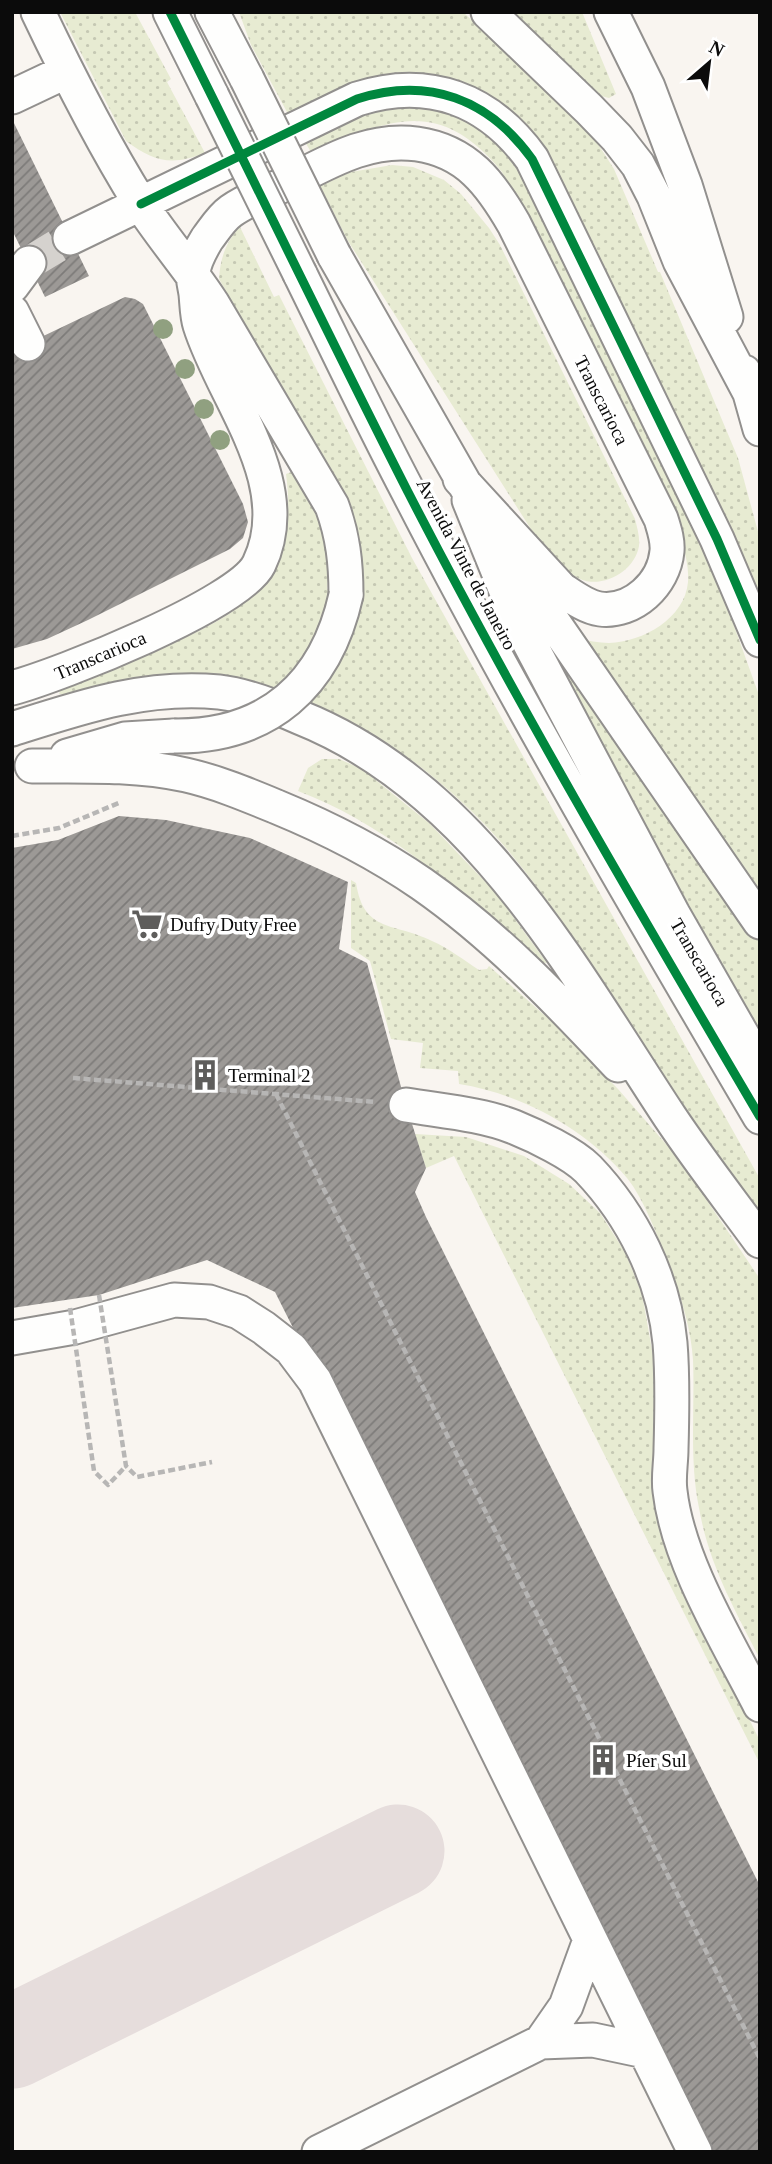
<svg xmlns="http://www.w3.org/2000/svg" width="772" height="2164" viewBox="0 0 772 2164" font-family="Georgia,serif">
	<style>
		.grass { fill: url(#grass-dots) }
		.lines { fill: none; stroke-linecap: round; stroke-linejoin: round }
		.taxiway { stroke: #e6dddc; stroke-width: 93 }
		.building { fill: url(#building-hatch) }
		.minor-tunnel { stroke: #d5d2ce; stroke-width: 33; stroke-dasharray: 33 17; stroke-linecap: butt }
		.minor-casing { stroke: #92908e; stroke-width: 37 }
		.path { stroke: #b7b6b5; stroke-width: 4.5; stroke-dasharray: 7 3.5; stroke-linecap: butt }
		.minor { stroke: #fefefd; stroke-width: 33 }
		.minor-bridge-casing { stroke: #92908e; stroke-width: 37; stroke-linecap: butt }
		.path-bridge { stroke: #b7b6b5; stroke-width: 4.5; stroke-dasharray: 7 3.5; stroke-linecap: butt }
		.minor-bridge { stroke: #fefefd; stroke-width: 33 }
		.cycleway-casing { stroke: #fff; stroke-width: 13 }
		.cycleway { stroke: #00873e; stroke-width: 9 }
		.tree { fill: #90a080 }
		.labels { text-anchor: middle; stroke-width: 7; stroke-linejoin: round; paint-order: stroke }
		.street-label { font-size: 19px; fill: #0b0b0b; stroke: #fff }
		.poi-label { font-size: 19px; fill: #0b0b0b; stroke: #fff; text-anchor: start }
	</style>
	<defs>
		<pattern id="grass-dots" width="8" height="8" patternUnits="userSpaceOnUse" patternTransform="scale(1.75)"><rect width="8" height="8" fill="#e7ebd2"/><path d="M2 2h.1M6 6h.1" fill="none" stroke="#c5c8b3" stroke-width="1.8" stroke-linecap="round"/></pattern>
		<pattern id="building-hatch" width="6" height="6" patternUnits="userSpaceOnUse" patternTransform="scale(1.75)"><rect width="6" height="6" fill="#9c9996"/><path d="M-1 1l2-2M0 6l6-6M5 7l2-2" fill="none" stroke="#7d7b79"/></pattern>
	</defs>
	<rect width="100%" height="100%" fill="#f9f5f0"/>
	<!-- grass -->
	<path class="grass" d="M60,12H135L171,79L167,82L205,153C172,166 154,162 126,141Z
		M239,12H463L576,118L598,144L614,169L658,272H660L738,458L760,539V619L487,101L288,114L251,45Z
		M512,12H582L616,94L609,98L601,96Z
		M392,106C404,106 418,106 431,108C474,113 506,150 527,185L671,477L728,609L760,698V906L577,639C587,640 599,643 609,643C643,642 685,618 688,582C690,557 677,532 670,509L502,172C440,96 389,118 312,154L304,140L368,111Z
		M392,165L413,167L444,180L461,194L489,228L500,245L635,519C637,527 640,537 639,546C635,571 603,589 580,579C561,570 547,549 534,534L348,241L320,186L351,172Z
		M240,227L274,297L279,295L412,558L760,1179V1218C714,1153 670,1087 627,1020C584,956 541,884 488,828C413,750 323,692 215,676C183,671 148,675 115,681C98,685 76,696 59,694L60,691C93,677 126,663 159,649C246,612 300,579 286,474L294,471C317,512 333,539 327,589L361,592C361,549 355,527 339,488L219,279C220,259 226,241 240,227Z
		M558,650L730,896L760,944V1045L549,655Z
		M322,759H339L362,769L429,823L495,892L547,963L537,962C467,897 389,825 298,791L308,768Z
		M351,880L356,883C364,934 395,922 432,941C448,948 464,960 479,970L487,969L489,966L551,1021L618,1089L679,1159L760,1279V1659C734,1608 709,1565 699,1508C689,1459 695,1409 693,1360C691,1327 680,1294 668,1263C658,1237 644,1199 627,1178C586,1129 522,1094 459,1084L458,1071L420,1068L423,1043L391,1039L370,961L351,948Z
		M415,1134L466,1137L524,1156L569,1184L600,1213L625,1252L642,1294L656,1372L676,1571L760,1741V1764L454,1156L426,1168Z"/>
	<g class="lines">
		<!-- taxiway -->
		<path class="taxiway" d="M12,2042L398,1851"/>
	</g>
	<!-- building -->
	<path class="building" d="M12,119L89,276L45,297L12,230Z
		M125,297L135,299L143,304L243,504L248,522L243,538L230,549L88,620L47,639L12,649V351Z
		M119,816L166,820L250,838L348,882L339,949L367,963L406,1105L426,1168L415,1192L426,1217L760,1886V2152H701L466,1672L275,1292L207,1260L99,1295L12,1308V848L58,840Z"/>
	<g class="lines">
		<!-- minor-tunnel -->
		<path class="minor-tunnel" d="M29,263L70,238"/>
		<defs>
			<path id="minor" d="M38,12C69,77 102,142 140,203C162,237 190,269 212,303L332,506C343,536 346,563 346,595
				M170,12L212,96
				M212,12L247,79
				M488,12L589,109L617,138L638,165L654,196L680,261L750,393
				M611,12L648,87L685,185L726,317
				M12,97L67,71
				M70,238L357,99C428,76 489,99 532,159L717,539L760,640
				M334,255L472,497
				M300,274C336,347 371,421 409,493C518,705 639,911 760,1117
				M12,286L29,263
				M12,312L28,344
				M744,372L760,429
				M469,500L520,625L673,914L760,1066
				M511,557L545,610L760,922
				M12,688C60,675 240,604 259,564C298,483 223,399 200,325C197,316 197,304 196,294C195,287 193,280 193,273C194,261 201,249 207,239C214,230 221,218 231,211C246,200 266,193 283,185C325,164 367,137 417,144C467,151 491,184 514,224L661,519C664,529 668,540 667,551C664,584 633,613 600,609C586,607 573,597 561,589L460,479
				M12,729C81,707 145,685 219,692C246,695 274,706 299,717C475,787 571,967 670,1117C698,1159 730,1200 760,1241
				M67,756L125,739L174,736
				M32,766C84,766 136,764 186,775C217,782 248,795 277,807C328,828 377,853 422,884C495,935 558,1001 618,1065
				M406,1105C441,1111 481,1114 514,1127C536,1136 572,1153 588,1169C633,1216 664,1279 670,1343C673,1378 672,1414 671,1449C671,1463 668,1478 670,1491C678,1562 728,1642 760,1705
				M12,1338L75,1327L174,1300L209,1302L239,1312L264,1328L291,1349L315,1381L695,2152
				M541,2042L566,2006L590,1940
				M319,2152L541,2042L593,2040L645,2051"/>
		</defs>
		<!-- minor casing -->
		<use href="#minor" class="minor-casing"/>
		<!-- path -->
		<path class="path" d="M12,836L59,828L121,802
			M73,1078L375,1102
			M276,1094L760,2059"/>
		<!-- minor -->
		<use href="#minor" class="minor"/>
		<defs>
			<path id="minor-bridge" d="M247,79L334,255
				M212,96L300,274
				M174,736C268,737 326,685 346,595"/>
		</defs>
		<!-- minor-bridge casing -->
		<use href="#minor-bridge" class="minor-bridge-casing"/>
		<!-- path-bridge -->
		<path class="path-bridge" d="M99,1295L126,1466L137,1477L212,1462
			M70,1308L94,1471L108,1485L126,1466"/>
		<!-- minor-bridge -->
		<use href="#minor-bridge" class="minor-bridge"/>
		<defs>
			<path id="cycleway" d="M170,12C250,172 327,333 408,492C517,704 639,911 760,1117
				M141,204L357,99C428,76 489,99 532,159L717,539L760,640"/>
		</defs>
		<!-- cycleway casing -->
		<use href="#cycleway" class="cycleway-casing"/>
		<!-- cycleway -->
		<use href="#cycleway" class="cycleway"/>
	</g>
	<!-- trees -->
	<g class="tree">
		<circle cx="163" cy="329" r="10"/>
		<circle cx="185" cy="369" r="10"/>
		<circle cx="204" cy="409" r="10"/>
		<circle cx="220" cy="440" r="10"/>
	</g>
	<!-- icons -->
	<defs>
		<symbol id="supermarket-bare" viewBox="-9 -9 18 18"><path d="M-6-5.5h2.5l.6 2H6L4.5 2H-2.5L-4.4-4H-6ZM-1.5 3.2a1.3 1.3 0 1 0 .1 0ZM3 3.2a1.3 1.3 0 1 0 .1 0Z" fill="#5e5d5b" stroke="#fff" stroke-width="2.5" paint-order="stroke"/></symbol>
		<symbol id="building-bare" viewBox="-9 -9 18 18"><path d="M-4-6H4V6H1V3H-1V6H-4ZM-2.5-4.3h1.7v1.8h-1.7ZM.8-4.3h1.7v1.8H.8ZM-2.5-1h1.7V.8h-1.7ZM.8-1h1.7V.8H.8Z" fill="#5e5d5b" stroke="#fff" stroke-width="2.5" paint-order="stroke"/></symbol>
	</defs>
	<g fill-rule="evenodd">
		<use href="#supermarket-bare" x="125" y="902" width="44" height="44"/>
		<use href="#building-bare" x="183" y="1053" width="44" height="44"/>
		<use href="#building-bare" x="581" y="1738" width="44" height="44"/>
	</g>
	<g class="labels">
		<!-- street labels -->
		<g class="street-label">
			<text transform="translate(602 400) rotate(63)" y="7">Transcarioca</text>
			<text transform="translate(467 564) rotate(62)" y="7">Avenida Vinte de Janeiro</text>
			<text transform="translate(100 655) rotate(-23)" y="7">Transcarioca</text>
			<text transform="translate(700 962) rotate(60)" y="7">Transcarioca</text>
		</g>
		<!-- poi labels -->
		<g class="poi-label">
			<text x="170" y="931">Dufry Duty Free</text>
			<text x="228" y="1082">Terminal 2</text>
			<text x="626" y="1767">Píer Sul</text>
		</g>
	</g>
	<!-- border -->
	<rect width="772" height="2164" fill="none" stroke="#0b0b0b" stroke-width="28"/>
	<!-- north arrow -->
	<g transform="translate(709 63) rotate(28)" stroke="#ffffff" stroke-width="5" paint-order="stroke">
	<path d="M0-5L12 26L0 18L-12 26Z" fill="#0b0b0b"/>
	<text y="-10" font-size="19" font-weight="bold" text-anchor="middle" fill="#0b0b0b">N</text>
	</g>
</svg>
